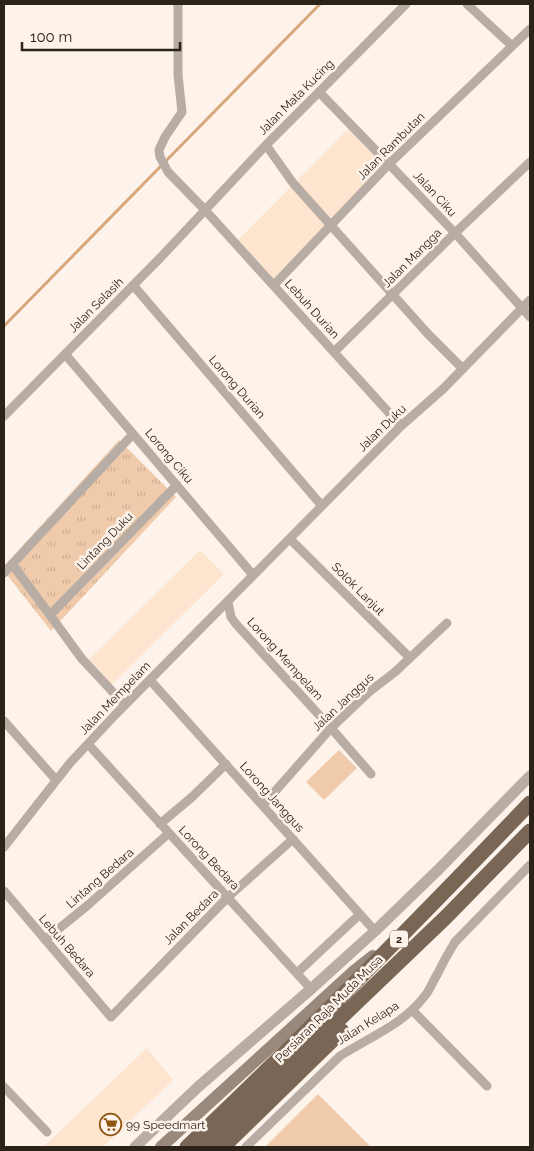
<svg xmlns="http://www.w3.org/2000/svg" width="534" height="1151" viewBox="0 0 534 1151" font-family="Raleway,sans-serif">
	<style>
		.built { fill: #fde5d0 }
		.grass { fill: #f0cbab }
		.park { fill: url(#park-tufts) }
		.lines { fill: none; stroke-linecap: round; stroke-linejoin: round }
		.stream { stroke: #d8a77b; stroke-width: 3 }
		.minor { stroke: #b7ada4; stroke-width: 9 }
		.tertiary { stroke: #b7ada4; stroke-width: 11 }
		.secondary { stroke: #99897c; stroke-width: 12 }
		.trunk { stroke: #7a6654; stroke-width: 15 }
		.labels { text-anchor: middle; stroke-width: 5; stroke-linejoin: round; paint-order: stroke }
		.shield { fill: #fdf3eb; stroke: #6a6159; stroke-width: 1 }
		.shield-label { font-size: 11px; font-weight: bold; fill: #2b221a }
		.street-label { font-size: 12px; fill: #2b221a; stroke: #fdf3eb }
		.poi-label { font-size: 12px; fill: #2b221a; stroke: #fdf3eb; text-anchor: start }
	</style>
	<defs>
		<pattern id="park-tufts" width="24" height="20" patternUnits="userSpaceOnUse" patternTransform="scale(1.25)"><rect width="24" height="20" fill="#f0cbab"/><path d="M3 7l-1-3M5 7V3M7 7l1-3M15 17l-1-3M17 17v-4M19 17l1-3" fill="none" stroke="#ceae93"/></pattern>
	</defs>
	<rect width="100%" height="100%" fill="#fdf3eb"/>
	<!-- built -->
	<path class="built" d="M352,125L389,164L274,285L235,243Z
		M200,550L224,574L110,686L86,662Z
		M147,1048L173,1080L103,1147H43Z"/>
	<!-- grass -->
	<path class="grass" d="M339,750L357,768L324,800L306,782Z
		M318,1094L371,1147H265Z"/>
	<!-- park -->
	<path class="park" d="M119,440L176,497L51,631L4,571V566Z"/>
	<g class="lines">
		<!-- stream -->
		<path class="stream" d="M4,326L320,4"/>
		<!-- minor -->
		<path class="minor" d="M178,4V75L182,112L165,137L159,150L160,157L168,172L205,210L401,426
			M467,4L512,46
			M319,92L389,164L455,233L530,317
			M266,145L293,183L428,334L463,369
			M133,285L322,506
			M274,285L389,164L530,29
			M334,352L455,233L530,162
			M65,354L253,575
			M4,416L161,257L266,145L319,92L406,4
			M290,539L410,658
			M12,564L50,615L82,659L125,705
			M4,573L133,434
			M228,602L231,617L236,624L331,728L371,774
			M50,615L177,485
			M150,680L375,931
			M4,721L56,780
			M88,744L311,989
			M263,805L331,728L369,692L395,672L447,623
			M160,824L192,797L226,764
			M4,847L70,763L115,715L401,426L443,389L530,300
			M4,891L111,1017L228,897L293,839
			M45,940L88,905L169,833
			M297,973L360,914
			M412,1010L487,1086
			M4,1087L47,1132
			M246,1147L340,1056C371,1036 405,1024 427,993C431,987 434,979 438,973C443,962 449,952 455,942L530,865"/>
		<!-- tertiary -->
		<path class="tertiary" d="M135,1147L198,1087L311,989L375,931L439,869L530,776"/>
		<!-- secondary -->
		<path class="secondary" d="M161,1147L354,971L373,956"/>
		<!-- trunk -->
		<path class="trunk" d="M187,1147C305,1035 418,920 530,803
			M206,1147L447,916L530,831
			M223,1147L342,1031"/>
	</g>
	<!-- icons -->
	<defs>
		<symbol id="supermarket-ring" viewBox="-11 -11 22 22"><circle r="9.5" fill="#fdf3eb" stroke="#8f5511" stroke-width="1.5"/><path d="M-6-5.5h2.5l.6 2H6L4.5 2H-2.5L-4.4-4H-6ZM-1.5 3.2a1.3 1.3 0 1 0 .1 0ZM3 3.2a1.3 1.3 0 1 0 .1 0Z" fill="#8f5511"/></symbol>
	</defs>
	<g fill-rule="evenodd">
		<use href="#supermarket-ring" x="98" y="1112" width="25" height="25"/>
	</g>
	<g class="labels">
		<!-- shield labels -->
		<rect class="shield" x="390" y="930.5" width="18" height="17" rx="4"/>
		<g class="shield-label">
			<text x="399" y="943">2</text>
		</g>
		<!-- street labels -->
		<g class="street-label">
			<text transform="translate(296 97) rotate(-45)" y="4">Jalan Mata Kucing</text>
			<text transform="translate(391 146) rotate(-45)" y="4">Jalan Rambutan</text>
			<text transform="translate(435 194) rotate(47)" y="4">Jalan Ciku</text>
			<text transform="translate(412 258) rotate(-45)" y="4">Jalan Mangga</text>
			<text transform="translate(96 305) rotate(-45)" y="4">Jalan Selasih</text>
			<text transform="translate(312 309) rotate(48)" y="4">Lebuh Durian</text>
			<text transform="translate(237 387) rotate(49)" y="4">Lorong Durian</text>
			<text transform="translate(382 428) rotate(-44)" y="4">Jalan Duku</text>
			<text transform="translate(169 456) rotate(50)" y="4">Lorong Ciku</text>
			<text transform="translate(105 541) rotate(-46)" y="4">Lintang Duku</text>
			<text transform="translate(358 589) rotate(45)" y="4">Solok Lanjut</text>
			<text transform="translate(285 659) rotate(48)" y="4">Lorong Mempelam</text>
			<text transform="translate(115 698) rotate(-46)" y="4">Jalan Mempelam</text>
			<text transform="translate(343 702) rotate(-43)" y="4">Jalan Janggus</text>
			<text transform="translate(272 797) rotate(48)" y="4">Lorong Janggus</text>
			<text transform="translate(209 858) rotate(47)" y="4">Lorong Bedara</text>
			<text transform="translate(100 878) rotate(-41)" y="4">Lintang Bedara</text>
			<text transform="translate(191 917) rotate(-45)" y="4">Jalan Bedara</text>
			<text transform="translate(67 946) rotate(49)" y="4">Lebuh Bedara</text>
			<text transform="translate(329 1009) rotate(-45)" y="4">Persiaran Raja Muda Musa</text>
			<text transform="translate(368 1023) rotate(-32)" y="4">Jalan Kelapa</text>
		</g>
		<!-- poi labels -->
		<g class="poi-label">
			<text x="126" y="1129">99 Speedmart</text>
		</g>
	</g>
	<!-- border -->
	<rect width="534" height="1151" fill="none" stroke="#2b221a" stroke-width="10"/>
	<!-- scale -->
	<path d="M22 42v8h158v-8" fill="none" stroke="#2b221a" stroke-width="2.5"/>
	<text x="30" y="42" font-size="15" fill="#2b221a" stroke="#fdf3eb" stroke-width="4" paint-order="stroke">100 m</text>
</svg>
